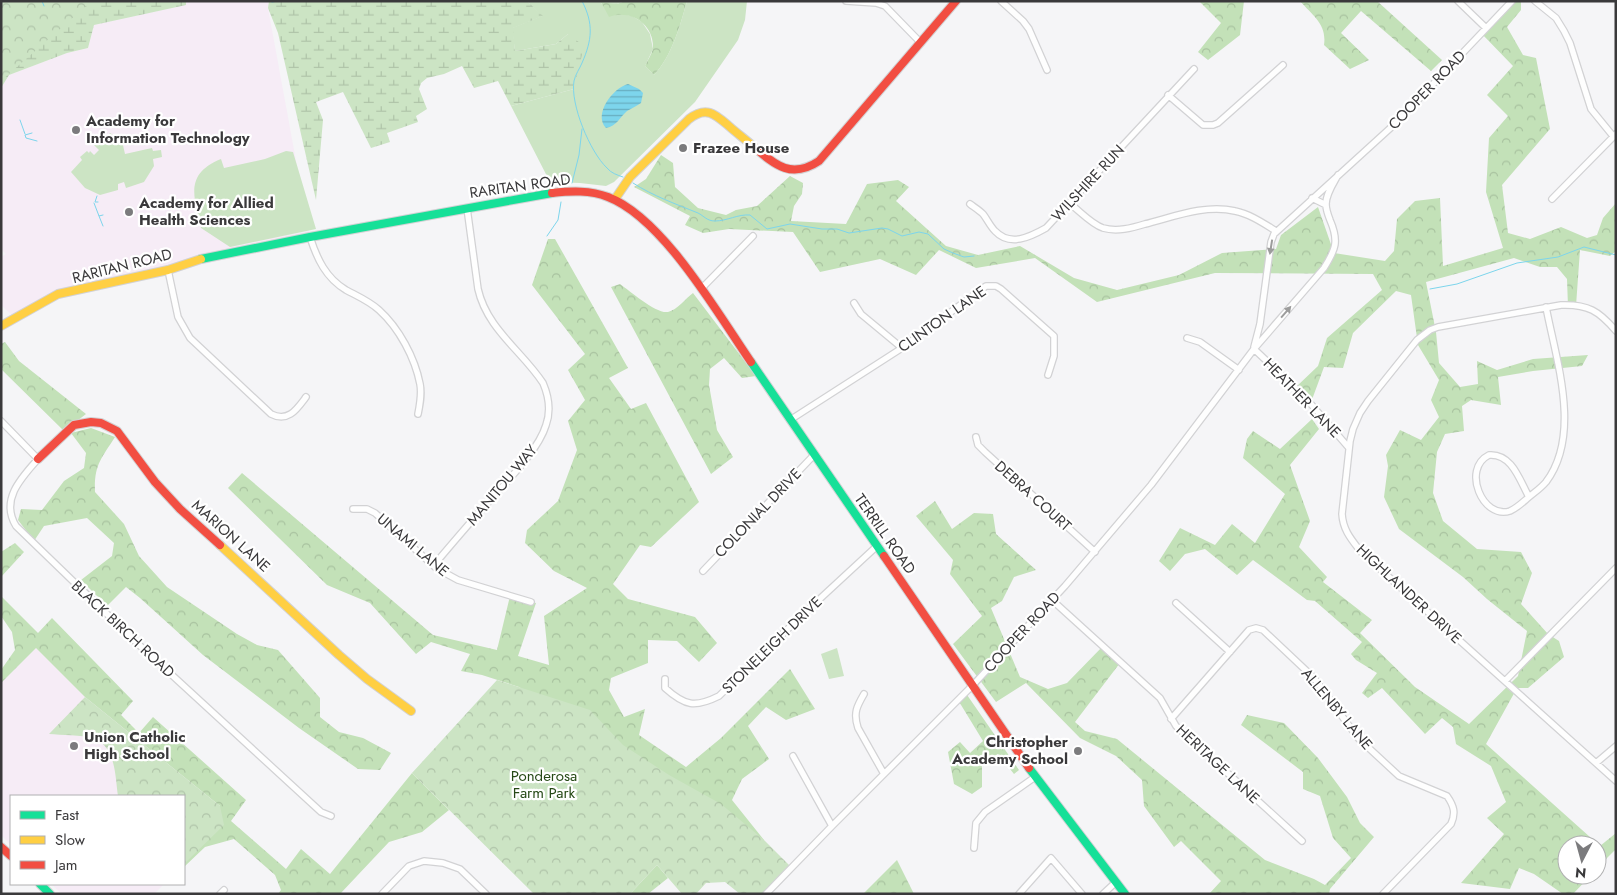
<svg xmlns="http://www.w3.org/2000/svg" width="1617" height="895" viewBox="0 0 1617 895" font-family="Jost,sans-serif">
	<style>
		.education { fill: #f6ecf6 }
		.grass { fill: #cce4c4 }
		.forest { fill: url(#forest-crowns) }
		.wetland { fill: url(#wetland-marsh) }
		.park { fill: url(#park-crowns) }
		.water { fill: url(#water-rules) }
		.lines { fill: none; stroke-linecap: round; stroke-linejoin: round }
		.stream { stroke: #7dd5ec; stroke-width: 1 }
		.street-casing { stroke: #d2d2d4; stroke-width: 8 }
		.fast-casing { stroke: #d2d2d4; stroke-width: 10 }
		.slow-casing { stroke: #d2d2d4; stroke-width: 10 }
		.jam-casing { stroke: #d2d2d4; stroke-width: 10 }
		.street { stroke: #fefefe; stroke-width: 5.5 }
		.fast { stroke: #16e098; stroke-width: 8 }
		.slow { stroke: #ffcf43; stroke-width: 8 }
		.jam { stroke: #f24e42; stroke-width: 8 }
		.oneway { fill: #9c9c9c }
		.poi-dot { fill: #7b7b7d; stroke: #fff; stroke-width: 2 }
		.labels { text-anchor: middle; stroke-width: 4.5; stroke-linejoin: round; paint-order: stroke }
		.street-label { font-size: 15px; fill: #3a393b; stroke: #fff }
		.poi-label { font-size: 15px; font-weight: bold; fill: #3a393b; stroke: #fff; text-anchor: start }
		.park-label { font-size: 15px; fill: #264916; stroke: #fff }
	</style>
	<defs>
		<pattern id="forest-crowns" width="20" height="18" patternUnits="userSpaceOnUse" patternTransform="scale(1.25)"><rect width="20" height="18" fill="#c3e1b8"/><path d="M2 6a3 3 0 1 1 6 0M12 15a3 3 0 1 1 6 0" fill="none" stroke="#a8c29f"/></pattern>
		<pattern id="wetland-marsh" width="20" height="14" patternUnits="userSpaceOnUse" patternTransform="scale(1.25)"><rect width="20" height="14" fill="#cce4c4"/><path d="M1 5h8M5 5V1M11 12h8M15 12V8" fill="none" stroke="#b0c4a9"/></pattern>
		<pattern id="park-crowns" width="20" height="18" patternUnits="userSpaceOnUse" patternTransform="scale(1.25)"><rect width="20" height="18" fill="#cce4c4"/><path d="M2 6a3 3 0 1 1 6 0M12 15a3 3 0 1 1 6 0" fill="none" stroke="#b0c4a9"/></pattern>
		<pattern id="water-rules" width="6" height="5" patternUnits="userSpaceOnUse" patternTransform="scale(1.25)"><rect width="6" height="5" fill="#7dd5ec"/><path d="M0 2.5h6" fill="none" stroke="#67aec0"/></pattern>
	</defs>
	<rect width="100%" height="100%" fill="#f5f5f7"/>
	<!-- education -->
	<path class="education" d="M186,1H269L268,8L310,237L58,294L15,318L1,305V257L6,254L1,249V88L9,75L67,53L88,48L94,25L186,5Z
		M36,648L85,697L220,806L184,864V796H11V845L1,835V683Z
		M51,884H164L154,894H62Z"/>
	<!-- grass -->
	<path class="grass" d="M527,1H625L617,4L601,3L618,13L632,16L642,22L650,34L653,49L645,66L654,75C672,56 680,26 687,1H747L745,20L738,40L695,102L614,182L606,186L580,183L550,182L511,106L574,89L568,34L556,44L515,51L512,28L542,16Z
		M110,133L122,141L125,154L152,148L153,151L161,150L162,157L153,159L154,166L144,182L126,188L124,182L118,184V190L100,195L85,188L71,172L82,160L80,157L87,151L89,153L90,151L94,155L99,150L93,144L100,138L103,141Z
		M286,151L293,152L316,229L230,247L201,228C194,197 184,174 221,159L224,168L265,159Z
		M837,648L844,676L829,679L821,654Z"/>
	<!-- forest -->
	<path class="forest" d="M625,1H687C680,26 672,56 654,75L645,66C647,61 652,54 653,48C654,24 630,9 609,17L601,2L617,4Z
		M1199,1H1244L1240,35L1208,60L1198,52L1221,23Z
		M1300,1H1377L1442,60L1431,71L1361,11L1341,33L1369,60L1350,69L1324,45C1327,24 1313,16 1300,1Z
		M1513,1H1521V10L1507,27L1523,55L1536,58L1550,129L1502,185L1508,233L1530,239L1561,227L1587,238L1597,235L1603,218L1616,203V251L1610,256L1580,250L1576,306L1568,307L1567,279L1557,267H1540L1514,258L1426,282L1436,332L1439,363L1460,387L1478,384L1477,361L1497,370L1533,359L1588,355L1582,366L1533,371L1498,377L1501,405L1471,400L1462,406L1464,431L1445,434L1437,452L1433,493L1443,521L1477,549L1521,552L1532,573L1521,604L1548,634L1559,641L1564,657L1528,688H1517L1486,744L1600,846L1616,833V849L1597,868V845H1567V875H1591L1573,894H1563L1534,874L1519,868L1510,889L1461,883L1504,834L1487,818L1506,802L1491,766L1456,744L1453,727L1442,718L1425,734L1382,688L1368,698L1362,693L1377,673L1356,660L1351,654L1362,642L1315,601L1307,600L1253,560L1237,575L1205,549L1185,554L1170,571L1159,561L1180,528L1215,545L1232,524L1255,543L1285,494L1243,458L1247,439L1253,431L1280,449L1312,419L1319,429L1290,465L1310,521L1299,547L1327,577L1323,582L1372,620L1360,633L1415,687L1469,724L1518,676L1527,631L1487,599L1463,577L1399,529L1384,497L1388,466L1386,455L1400,430L1421,440L1439,417L1431,400L1439,380L1418,345L1411,295L1396,291L1353,333L1343,368L1324,367L1310,405L1296,387L1318,366L1327,338L1382,290L1373,274L1215,273L1097,302L1035,258L976,268L939,250L916,275L880,259L820,272L793,232L729,229L703,233L685,225L690,216L634,187L646,179L661,155L673,163L675,187L698,208L726,215L736,210L757,206L790,176L803,183L802,194L794,206L791,221L846,224L867,184L898,180L909,187L896,201L946,246L978,255L1020,246L1074,278L1117,290L1179,275L1222,253L1276,249L1281,235L1318,207L1334,253L1385,261L1394,251L1397,219L1415,201L1440,198L1443,266L1503,248L1486,192L1489,138L1508,116L1487,95L1513,66L1481,33Z
		M548,239H555L628,368L609,378L631,409L646,403L699,502L651,547L640,545L613,584L628,599L695,617L717,643L699,662L677,641L648,640V663L611,678L609,690L624,717L645,709L639,735L686,767L721,738L790,669L815,709L786,720L766,707L748,726L769,759L742,779L732,800L764,840L737,841L519,687L482,675L461,671L470,654L431,642L416,654L370,603L327,585L228,488L242,473L433,635L497,650L510,596L536,603L518,656L549,665L544,616L587,588L554,571L525,543L527,530L558,501L577,450L568,421L585,400L568,370L585,354L532,285Z
		M620,284C630,291 656,314 668,312C677,310 686,298 693,293L756,376L742,378L724,358L710,369L709,385L717,430L733,457L711,474L611,287Z
		M5,342L19,361L86,414L64,431L1,369V344Z
		M91,428L115,437C101,459 94,465 95,492L124,524L139,556L167,587L237,634L257,645L278,650L320,698V717L339,732L363,738L391,753L380,770L358,769L299,728L203,655L140,598L126,587L107,606L81,580L112,556L114,543L87,518L44,526L34,541L18,520L21,509L42,510L64,481L84,468L86,453L71,433Z
		M935,501L952,529L974,513L993,514L996,534L1036,570L1014,577L1002,601L991,608L1020,677L1048,689L1067,683L1103,646L1120,663L1075,722L1085,731L1117,739L1265,860L1314,879L1325,885L1351,858L1333,838L1320,796L1303,789V772L1241,725L1247,715L1284,723L1318,758L1347,797L1360,823L1374,837L1330,889L1329,894H1209L1221,881L1181,841L1174,847L1144,806L1142,780L1116,756L1080,738L1026,683L996,702L953,644L982,616L950,574L953,560L916,516Z
		M15,543L24,552L1,577V552Z
		M1,596L38,633L52,618L133,701L121,715L139,733L153,717L246,800L231,821L286,869L301,849L330,874L412,773L449,810L422,832L389,842L340,894H278L281,890L275,875L234,839L205,847L184,867V864L220,806L85,697L36,648L1,683V670L15,650L12,632L1,616Z
		M965,692L1019,770L1014,774L998,754L982,763V787L972,794L954,784L948,752L960,742L970,753L983,741L958,700Z
		M897,860L914,894H863Z
		M657,865L668,878L648,894H630Z"/>
	<!-- wetland -->
	<path class="wetland" d="M1,1H186V5L94,25L88,48L67,53L9,75L1,88Z
		M269,1H527L543,16L513,28L515,51L556,44L568,34L584,46L574,89L511,106L498,81L474,88L462,66L444,74L427,78L421,83L419,89L427,109L416,116L418,122L387,133L390,142L371,148L343,92L316,102L323,120L316,200L278,33L268,8Z"/>
	<!-- park -->
	<path class="park" d="M1,1H95L86,6L1,81Z
		M497,680L590,710L623,745L669,775L721,804L764,840L792,868L766,894H740L725,882L706,883L696,894H682L657,865L630,894H534L412,773Z
		M85,697L220,806L224,825L184,864V796H118C115,776 116,746 93,738C82,735 61,735 49,734Z"/>
	<!-- water -->
	<path class="water" d="M628,84L639,89L643,93L641,103C637,106 632,108 627,111C619,118 617,126 606,128C593,114 613,88 628,84Z"/>
	<g class="lines">
		<!-- stream -->
		<path class="stream" d="M42,1L44,6
			M582,1C594,24 592,40 582,63C580,68 575,75 574,81C570,104 590,152 607,168C611,173 617,175 623,177
			M272,2L278,1
			M20,120L25,134
			M32,133L25,135L26,138L37,141
			M572,183L579,155L582,129
			M633,183C653,196 676,204 698,213C704,216 707,221 715,221C727,221 738,214 750,215L767,229L790,224L822,229H837L849,233L882,228L888,229L902,236L919,232L928,234L944,249L953,253L964,257L974,256
			M97,196L95,202H98
			M94,203L99,216L103,215
			M99,216L103,226
			M547,236L558,220L561,202
			M1430,289L1457,284L1517,263L1558,257L1584,247L1616,255"/>
		<defs>
			<path id="street" d="M846,1L876,3L885,6L921,43
				M1001,1L1023,21L1029,29L1047,70
				M1458,1L1486,28
				M1535,1L1556,18L1564,31L1570,43L1591,109L1613,136
				M1168,95L1203,125H1213L1218,123L1283,65
				M1312,198L1326,205
				M1552,199L1616,134
				M1069,203C1080,211 1091,224 1103,228C1117,232 1132,228 1145,224C1173,217 1205,204 1235,211C1250,214 1263,223 1276,231
				M970,204C974,207 979,210 983,214C987,219 990,226 995,231C1010,247 1030,237 1046,228L1194,69
				M310,237C317,259 326,278 346,290C357,296 369,301 379,310C399,328 415,358 420,384C422,394 420,404 418,414
				M168,270L178,317L190,338L271,414C288,423 297,409 306,397
				M701,289L753,236
				M854,303L861,314L902,348
				M1616,331C1599,311 1588,304 1561,305L1438,327L1430,330L1417,340L1368,401L1360,413L1353,429L1350,441L1342,514C1343,530 1351,539 1361,552L1616,781
				M1187,338L1200,342L1239,370
				M1254,347L1260,324L1271,242L1274,234L1397,122L1512,1
				M1254,349L1304,396L1349,448
				M790,420L902,348L986,286H996L1001,289L1054,336V356L1048,375
				M1,421L38,459C21,478 0,500 16,526L137,643L321,812L331,816
				M976,437L978,445L985,452L1095,552
				M1489,455C1512,453 1520,481 1529,497C1523,502 1517,508 1510,511C1483,520 1461,469 1489,455Z
				M1529,497C1535,492 1541,488 1546,482C1582,434 1556,360 1546,307
				M353,509H367L375,513L436,568L458,580L531,602
				M434,565C450,546 467,526 484,507C503,485 538,452 546,425C551,411 549,397 543,383C522,351 487,329 478,289L467,208
				M703,571L814,455
				M1052,600L1160,698L1176,726L1302,841
				M1176,603L1230,652
				M665,679V688C685,706 695,708 719,696L798,619L877,546
				M1505,681L1616,568
				M864,694C857,706 853,713 858,728L884,774
				M1171,719L1249,630L1256,628L1263,630L1314,678L1358,738L1399,776L1447,796C1454,806 1456,813 1451,824L1383,894
				M793,756L832,826
				M1596,763L1616,746
				M974,848L976,823L985,812L1035,777
				M220,894L224,890
				M382,894L409,866L424,861L443,863L460,869L486,894
				M766,894L832,826L973,685L1065,586L1151,485L1254,349L1324,268C1336,249 1339,241 1330,220C1328,215 1326,210 1326,204C1326,194 1333,184 1338,175
				M1019,894L1051,858L1082,894
				M1103,894L1116,882"/>
			<path id="fast" d="M201,259L310,237L552,193
				M751,362L884,556
				M1029,768L1125,894
				M40,884L50,894"/>
			<path id="slow" d="M615,199L630,177L689,119C707,105 716,115 730,127C738,134 746,140 754,147
				M1,326L58,294L168,270L201,259
				M220,545L339,655L367,679L411,711"/>
			<path id="jam" d="M754,147C776,166 792,179 819,161L956,1
				M552,193C571,191 590,190 608,197C663,218 718,314 751,362
				M38,459L74,425L91,422L101,423L117,431L155,482L180,509L220,545
				M884,556L1029,768
				M1,847L11,856"/>
		</defs>
		<!-- street casing -->
		<use href="#street" class="street-casing"/>
		<!-- fast casing -->
		<use href="#fast" class="fast-casing"/>
		<!-- slow casing -->
		<use href="#slow" class="slow-casing"/>
		<!-- jam casing -->
		<use href="#jam" class="jam-casing"/>
		<!-- street -->
		<use href="#street" class="street"/>
		<!-- fast -->
		<use href="#fast" class="fast"/>
		<!-- slow -->
		<use href="#slow" class="slow"/>
		<!-- jam -->
		<use href="#jam" class="jam"/>
	</g>
	<!-- one-way arrows -->
	<defs><path id="oneway-solid" d="M-6-.8H1V-3.2L6.5 0L1 3.2V.8H-6Z" transform="scale(1.25)"/></defs>
	<g class="oneway">
		<use href="#oneway-solid" transform="translate(1271 247) rotate(99)"/>
		<use href="#oneway-solid" transform="translate(1286 312) rotate(-49)"/>
	</g>
	<!-- markers -->
	<g class="poi-dot">
		<circle cx="76" cy="130" r="5"/>
		<circle cx="683" cy="148" r="5"/>
		<circle cx="129" cy="212" r="5"/>
		<circle cx="74" cy="746" r="5"/>
		<circle cx="1078" cy="751" r="5"/>
	</g>
	<g class="labels">
		<!-- street labels -->
		<g class="street-label">
			<text transform="translate(1427 90) rotate(-46)" y="5">COOPER ROAD</text>
			<text transform="translate(1088 183) rotate(-47)" y="5">WILSHIRE RUN</text>
			<text transform="translate(520 186) rotate(-8)" y="5">RARITAN ROAD</text>
			<text transform="translate(122 266) rotate(-14)" y="5">RARITAN ROAD</text>
			<text transform="translate(942 319) rotate(-35)" y="5">CLINTON LANE</text>
			<text transform="translate(1302 398) rotate(46)" y="5">HEATHER LANE</text>
			<text transform="translate(502 485) rotate(-50)" y="5">MANITOU WAY</text>
			<text transform="translate(1033 496) rotate(42)" y="5">DEBRA COURT</text>
			<text transform="translate(758 513) rotate(-46)" y="5">COLONIAL DRIVE</text>
			<text transform="translate(885 534) rotate(55)" y="5">TERRILL ROAD</text>
			<text transform="translate(231 536) rotate(42)" y="5">MARION LANE</text>
			<text transform="translate(413 545) rotate(40)" y="5">UNAMI LANE</text>
			<text transform="translate(1409 594) rotate(43)" y="5">HIGHLANDER DRIVE</text>
			<text transform="translate(123 629) rotate(43)" y="5">BLACK BIRCH ROAD</text>
			<text transform="translate(1022 632) rotate(-47)" y="5">COOPER ROAD</text>
			<text transform="translate(772 645) rotate(-44)" y="5">STONELEIGH DRIVE</text>
			<text transform="translate(1337 709) rotate(50)" y="5">ALLENBY LANE</text>
			<text transform="translate(1218 764) rotate(43)" y="5">HERITAGE LANE</text>
		</g>
		<!-- poi labels -->
		<g class="poi-label">
			<text x="86" y="126">Academy for<tspan x="86" dy="17">Information Technology</tspan></text>
			<text x="693" y="153">Frazee House</text>
			<text x="139" y="208">Academy for Allied<tspan x="139" dy="17">Health Sciences</tspan></text>
			<text x="84" y="742">Union Catholic<tspan x="84" dy="17">High School</tspan></text>
			<text x="1068" y="747" text-anchor="end">Christopher<tspan x="1068" dy="17">Academy School</tspan></text>
		</g>
		<!-- park labels -->
		<g class="park-label">
			<text x="544" y="781">Ponderosa<tspan x="544" dy="17">Farm Park</tspan></text>
		</g>
	</g>
	<!-- border -->
	<rect width="1617" height="895" fill="none" stroke="#3a393b" stroke-width="5"/>
	<!-- legend -->
	<rect x="10" y="795" width="175" height="90" fill="#ffffff" stroke="#b0b0b1"/>
	<rect x="20" y="811" width="25" height="8" fill="#16e098" stroke="#b0b0b1"/>
	<text x="55" y="820" font-size="15" fill="#3a393b">Fast</text>
	<rect x="20" y="836" width="25" height="8" fill="#ffcf43" stroke="#b0b0b1"/>
	<text x="55" y="845" font-size="15" fill="#3a393b">Slow</text>
	<rect x="20" y="861" width="25" height="8" fill="#f24e42" stroke="#b0b0b1"/>
	<text x="55" y="870" font-size="15" fill="#3a393b">Jam</text>
	<!-- north arrow -->
	<g transform="translate(1582 860) rotate(186)"><circle r="24" fill="#ffffff" stroke="#b0b0b1"/>
	<path d="M0-4L9 19L0 12L-9 19Z" fill="#7b7b7d"/>
	<text y="-8" font-size="14" font-weight="bold" text-anchor="middle" fill="#3a393b">N</text>
	</g>
</svg>
